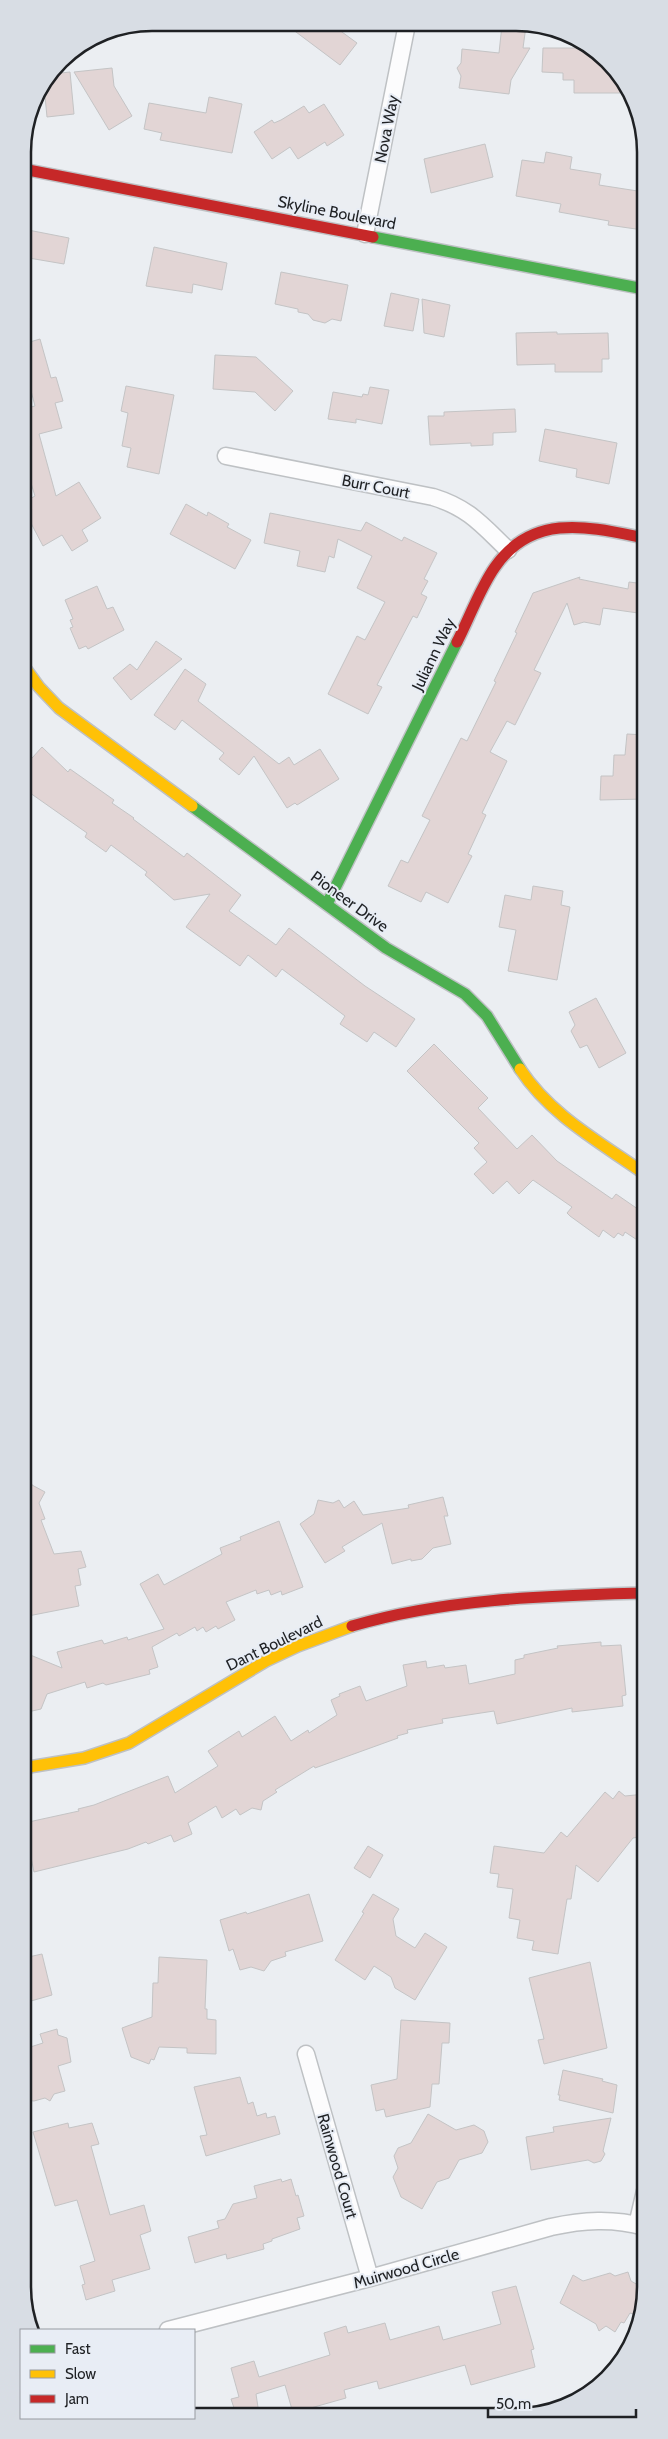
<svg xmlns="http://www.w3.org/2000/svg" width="668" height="2439" viewBox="0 0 668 2439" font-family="Cabin,sans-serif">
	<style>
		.building { fill: #e2d5d5; stroke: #c4c4c5 }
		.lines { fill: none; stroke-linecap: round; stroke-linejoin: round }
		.street-casing { stroke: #bec1c4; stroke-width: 19 }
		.fast-casing { stroke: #bec1c4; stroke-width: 14 }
		.slow-casing { stroke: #bec1c4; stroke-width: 14 }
		.jam-casing { stroke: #bec1c4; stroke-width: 14 }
		.street { stroke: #fcfcfd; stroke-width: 16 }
		.fast { stroke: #4caf50; stroke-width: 11 }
		.slow { stroke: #ffc107; stroke-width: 11 }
		.jam { stroke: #c62828; stroke-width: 11 }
		.labels { text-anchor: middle; stroke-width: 4; stroke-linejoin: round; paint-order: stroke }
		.street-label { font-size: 16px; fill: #1f2124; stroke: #e8edf5 }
		.rim { fill: none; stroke: #1f2124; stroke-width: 2.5 }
	</style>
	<rect width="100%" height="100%" fill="#ebeef2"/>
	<!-- building -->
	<path class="building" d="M284,23L331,24L357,43L340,65Z
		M502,25L526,26L523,48H530L511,80L509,94L459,88L461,76L457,68L461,63L462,49L499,53Z
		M543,48H584L608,61L620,78V93H574V80H563V73L542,72Z
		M112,68L114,86L132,116L109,130L74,72Z
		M70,72L74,114L47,117L44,86L52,74Z
		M209,97L242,104L232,153L160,140L162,133L144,129L149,103L206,113Z
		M324,104L344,135L327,146L325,142L298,159L290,147L272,159L254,132L272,120L274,123L281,120L304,106L309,113Z
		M485,144L493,177L431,193L424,159Z
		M546,152L572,157L570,169L601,174L599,185L644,192L643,230L608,225L609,221L559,212L561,204L516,196L522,160L544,163Z
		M23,229L69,238L64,264L23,257Z
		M154,247L227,263L222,290L193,284L192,293L146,286Z
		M281,272L348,285L341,321L332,319L325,323L313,320L308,314L298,312V309L275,304Z
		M391,293L419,299L413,331L384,326Z
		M422,299L450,305L444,337L424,333Z
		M557,332V334L608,333L609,359H602V372H555V364L517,365L516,333Z
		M40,339L51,378L56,377L63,401L55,403L62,428L39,434L56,496L79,482L101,518L82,530L88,541L72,551L62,535L43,546L23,508V503L35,496L25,464L23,465V409L35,406L23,360V344Z
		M215,355L256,357L293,391L275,411L255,392L213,389Z
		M126,386L174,395L159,474L127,467L131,448L122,446L128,413L121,411Z
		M370,387L389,390L382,424L356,419V423L328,419L333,392L362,397L363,394L368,395Z
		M515,409L516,432L493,433V445L471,446V443L430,445L428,416H444V412Z
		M545,429L617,443L609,484L576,477L577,469L539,461Z
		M186,504L207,516L208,512L229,524L227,527L251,540L235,569L170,534Z
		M270,513L361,531L366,522L402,541L404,537L437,553L424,579L428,581L421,594L427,597L417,618L413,616L377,685L382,687L368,714L328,694L357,636L365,640L385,602L357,588L372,556L338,539L334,558L329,556L325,572L297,566L300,551L264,543Z
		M580,577L579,579L628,589L629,582L645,584V614L603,608L600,625L584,622L574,625L567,603L534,670L541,673L515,725L507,721L490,752L507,761L482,813L486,815L468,854L472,856L448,903L426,892L421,902L388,886L401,860L408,863L430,820L422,816L461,738L467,741L496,682L494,681L517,633L515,632L533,593Z
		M97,586L107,609L113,607L124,630L88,649L86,646L79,649L70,628L73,627L70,620L73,619L65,600Z
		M156,641L182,659L131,700L113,678L130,664L137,670Z
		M185,669L206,684L198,701L279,764L289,757L294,765L320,749L339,779L297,805L295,803L287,808L254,756L239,775L219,759L224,753L182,720L175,730L154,715Z
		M627,734L645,735V799L600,800L601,776H613L614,755H625Z
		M42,747L68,772L70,769L114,800L112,803L134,818L133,819L184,857L187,853L241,895L229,911L276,945L289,928L365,986L415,1019L396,1047L374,1032L367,1042L340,1024L345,1016L282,969L276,977L248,955L240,966L186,927L210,894L174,900L145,875L147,872L111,845L106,852L85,837L87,833L23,788V768Z
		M533,886L563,891L561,905L570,907L557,980L508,971L516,930L499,927L505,895L531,900Z
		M596,998L626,1053L599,1068L587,1045L580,1048L571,1031L575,1025L569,1012Z
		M434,1044L488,1098L478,1108L517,1149L532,1135L557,1161L612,1199L616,1194L645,1214V1245L625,1232L623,1236L618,1233L614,1238L603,1230L599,1237L570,1216L567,1213L572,1207L533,1180L519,1194L507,1181L493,1194L474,1174L487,1162L474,1148L479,1143L407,1071Z
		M23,1466H25L32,1485L45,1492L39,1503L45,1519L41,1520L54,1554L81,1551L86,1567L78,1569L81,1585L75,1586L79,1606L23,1617Z
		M443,1497L448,1516H444L451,1544L433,1548L422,1559L411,1561V1559L392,1564L382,1523L342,1547L345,1551L325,1563L300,1524L314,1514L318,1500L333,1503L339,1500L344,1508L354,1501L363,1515L409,1508L408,1505Z
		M279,1521L303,1587L282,1595L281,1591L271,1595L269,1590L257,1594L256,1590L226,1602L235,1620L218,1629L216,1626L206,1632L203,1627L197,1631L195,1627L179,1636L177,1633L152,1647L158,1667L149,1670L150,1674L106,1685L103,1683L87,1688L85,1682L47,1694L41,1709L32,1711L23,1707V1652L62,1668L57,1652L102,1640L104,1644L127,1637L128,1640L164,1629L140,1584L158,1574L164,1585L222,1554L220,1548L241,1540L240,1537Z
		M601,1642V1646L621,1645L626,1695L622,1696L623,1706L572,1712V1708L497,1724L494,1711L442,1719L443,1723L407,1730L408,1733L397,1736L398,1738L315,1768L314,1766L275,1790L277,1792L263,1801L261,1810L252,1808L240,1815L236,1809L222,1818L216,1806L188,1823L192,1834L174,1842L171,1835L148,1844L146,1842L128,1849L34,1872L24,1823L79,1811L78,1809L94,1805L168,1776L175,1793L218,1766L208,1751L239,1731L242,1737L275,1716L291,1741L308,1730L309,1733L337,1715L331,1700L340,1696L339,1694L360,1686L366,1701L407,1686L403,1665L426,1661L427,1668L444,1665L445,1668L466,1665L469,1684L515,1674V1660L524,1658V1655L558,1648L557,1646Z
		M619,1791L625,1796L645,1794V1836L633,1838L598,1882L576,1865L571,1899H567L558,1954L532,1950L534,1941L517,1938L520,1920L509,1918L513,1889L497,1887L499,1874L490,1873L494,1846L544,1853L561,1832L567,1837L605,1792L613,1799Z
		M368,1846L383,1855L370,1878L354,1868Z
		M309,1894L323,1941L285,1952L286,1956L271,1961L264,1971L251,1967L240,1970L233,1949L229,1951L220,1920L246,1912L247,1914Z
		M373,1894L399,1909L393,1919L396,1936L415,1948L425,1933L447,1947L415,2000L395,1988L391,1977L374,1966L365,1980L335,1960L364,1913L362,1912Z
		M42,1954L52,1995L24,2003V1958Z
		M159,1957L207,1960L205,2009H207V2019L216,2020V2054L187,2053V2048L159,2047L154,2060L151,2059L149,2064L131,2057L122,2028L152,2017L153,1983H158Z
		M590,1962L607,2048L544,2064L538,2040L544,2039L529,1978Z
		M401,2020L450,2023L449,2043H442L439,2084H432L430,2107L386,2117L384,2109L376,2111L371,2085L397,2079Z
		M57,2029L58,2035L67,2038L71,2062L58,2066L65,2091L54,2094L50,2101L45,2098L34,2101L24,2100V2049L43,2043L40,2034Z
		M563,2070L603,2079L602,2081L617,2085L613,2113L559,2100L560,2095H558Z
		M240,2077L248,2104L253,2102L257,2116L266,2113L267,2118L275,2116L280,2134L206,2156L200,2136L207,2135L194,2087Z
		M428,2114L456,2130L474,2125L484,2131L488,2142L482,2153L459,2160L449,2178L437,2182L422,2209L401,2197L393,2177L398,2168L394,2156L398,2148L411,2143Z
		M611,2118L603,2151L605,2154L601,2161L594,2163L588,2160L531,2170L526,2137L554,2132L553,2127Z
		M68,2123L69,2128L92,2123L99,2144L91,2146L110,2215L144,2205L151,2231L140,2235L150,2269L112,2280L115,2291L86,2300L82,2285L85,2284L80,2266L95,2261L77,2200L55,2206L33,2132Z
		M281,2179L282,2182L291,2179L296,2196L298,2195L304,2216L297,2218L300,2229L272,2239V2241L263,2244L264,2249L227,2259L226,2254L195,2263L188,2237L219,2228L217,2221L225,2219L233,2204L257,2198L254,2186Z
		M628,2272L631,2281L645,2289V2295L644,2299L639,2301L633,2314L630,2313L624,2323L621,2322L615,2332L606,2326L599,2331L596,2324L560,2303L573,2275L583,2281L610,2273L615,2276Z
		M516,2286L534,2349L531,2350L535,2367L471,2385L465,2365L379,2389L377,2381L344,2390L346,2398L293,2413L285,2385L256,2394L259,2414H236L231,2399L239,2397L231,2368L254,2361L259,2377L330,2355L324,2333L346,2326L348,2333L385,2323L390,2340L439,2326L443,2340L501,2324L492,2292Z"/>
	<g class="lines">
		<defs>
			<path id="street" d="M365,234L407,24
				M226,456L433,497C469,508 482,525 508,550
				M306,2054L370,2278
				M637,2225L645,2191
				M168,2330L370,2278L551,2227C583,2220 613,2218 645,2227"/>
			<path id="fast" d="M373,237L644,289
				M192,806L386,948L465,994L487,1016L520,1069
				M327,904L457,642"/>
			<path id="slow" d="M23,665L39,687L59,708L192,806
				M520,1069C551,1116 600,1142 645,1174
				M23,1768L84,1758L129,1743L266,1661L298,1646L352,1626"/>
			<path id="jam" d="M23,169L373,237
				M457,642C469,619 480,588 495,567C533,512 590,527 645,538
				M352,1626C447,1598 547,1596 645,1593
				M24,2299L33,2330"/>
		</defs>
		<!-- street casing -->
		<use href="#street" class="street-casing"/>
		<!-- fast casing -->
		<use href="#fast" class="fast-casing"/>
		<!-- slow casing -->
		<use href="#slow" class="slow-casing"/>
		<!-- jam casing -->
		<use href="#jam" class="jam-casing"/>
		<!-- street -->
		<use href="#street" class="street"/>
		<!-- fast -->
		<use href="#fast" class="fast"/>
		<!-- slow -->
		<use href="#slow" class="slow"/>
		<!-- jam -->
		<use href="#jam" class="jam"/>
	</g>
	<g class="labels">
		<!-- street labels -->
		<g class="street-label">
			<text transform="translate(386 129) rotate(-79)" y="6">Nova Way</text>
			<text transform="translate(337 212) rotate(11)" y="6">Skyline Boulevard</text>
			<text transform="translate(376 486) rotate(11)" y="6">Burr Court</text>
			<text transform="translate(433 654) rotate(-64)" y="6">Juliann Way</text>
			<text transform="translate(350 901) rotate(36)" y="6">Pioneer Drive</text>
			<text transform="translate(274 1643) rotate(-26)" y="6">Dant Boulevard</text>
			<text transform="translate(338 2166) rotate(74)" y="6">Rainwood Court</text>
			<text transform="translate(406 2268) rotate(-16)" y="6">Muirwood Circle</text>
		</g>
	</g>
	<!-- crop -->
	<path d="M0 0H668V2439H0ZM152 31H516A121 121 0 0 1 637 152V2287A121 121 0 0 1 516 2408H152A121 121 0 0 1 31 2287V152A121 121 0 0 1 152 31Z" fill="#d8dde4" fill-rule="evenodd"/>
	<path class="rim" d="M152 31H516A121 121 0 0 1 637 152V2287A121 121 0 0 1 516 2408H152A121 121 0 0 1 31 2287V152A121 121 0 0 1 152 31Z"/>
	<!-- legend -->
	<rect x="20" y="2329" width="175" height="90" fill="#e8edf5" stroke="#989ba1"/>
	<rect x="30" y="2345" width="25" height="8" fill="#4caf50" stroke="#989ba1"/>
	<text x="65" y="2354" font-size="15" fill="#1f2124">Fast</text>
	<rect x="30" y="2370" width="25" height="8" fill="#ffc107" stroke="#989ba1"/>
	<text x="65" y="2379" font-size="15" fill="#1f2124">Slow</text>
	<rect x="30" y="2395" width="25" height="8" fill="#c62828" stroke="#989ba1"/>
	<text x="65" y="2404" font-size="15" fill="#1f2124">Jam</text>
	<!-- scale -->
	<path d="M488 2409v8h148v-8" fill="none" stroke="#1f2124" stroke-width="2.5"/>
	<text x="496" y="2409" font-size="15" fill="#1f2124" stroke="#e8edf5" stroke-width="4" paint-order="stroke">50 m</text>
</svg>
